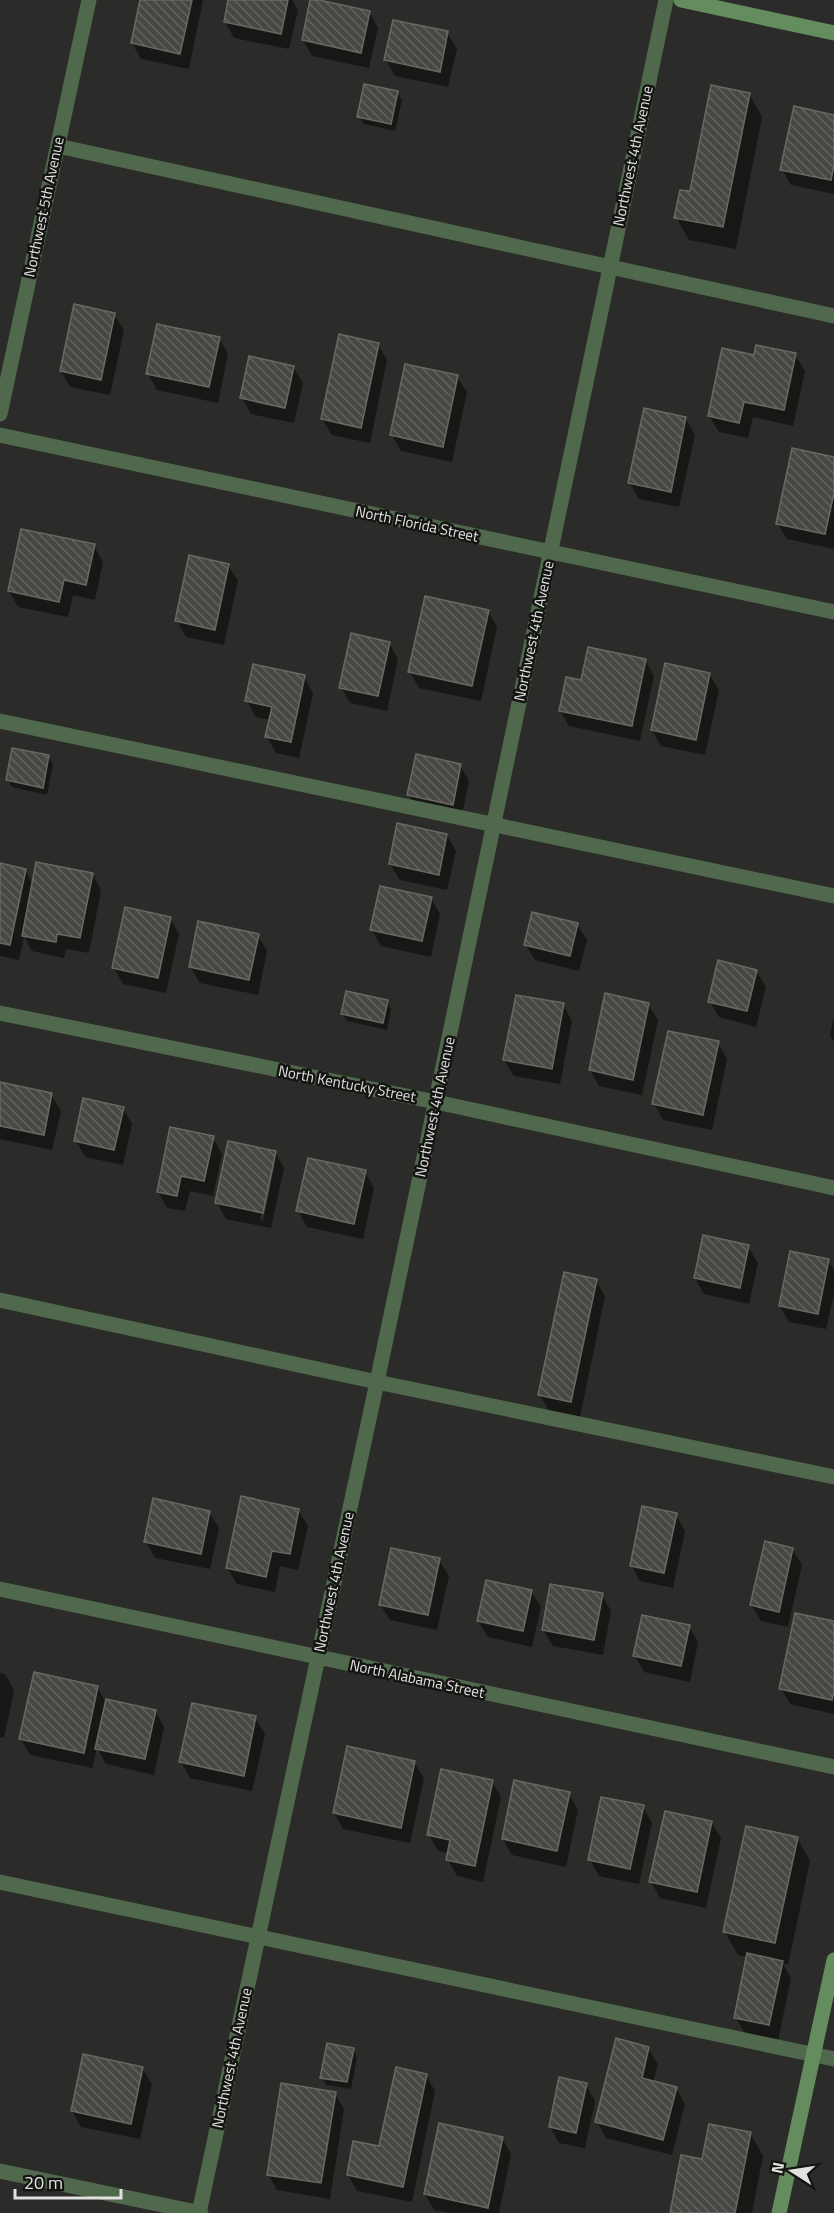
<svg xmlns="http://www.w3.org/2000/svg" width="834" height="2213" viewBox="0 0 834 2213" font-family="'Titillium Web',sans-serif">
	<style>
		.shadow { fill: #0007; fill-rule: evenodd }
		.building { fill: url(#building-back-hatch); stroke: #6a6865; stroke-width: 1.5 }
		.lines { fill: none; stroke-linecap: round; stroke-linejoin: round }
		.lane { stroke: #50694c; stroke-width: 15 }
		.street { stroke: #50694c; stroke-width: 15 }
		.secondary { stroke: #648c5e; stroke-width: 15 }
		.labels { text-anchor: middle; stroke-width: 5; stroke-linejoin: round; paint-order: stroke }
		.street-label { font-size: 15px; fill: #e1e1df; stroke: #141413 }
	</style>
	<defs>
		<pattern id="building-back-hatch" width="6" height="6" patternUnits="userSpaceOnUse" patternTransform="scale(1.5)"><rect width="6" height="6" fill="#484744"/><path d="M-1 5l2 2M0 0l6 6M5-1l2 2" fill="none" stroke="#62615f"/></pattern>
	</defs>
	<rect width="100%" height="100%" fill="#2b2c29"/>
	<!-- shadow -->
	<path class="shadow" d="M141,0H203L189,69L141,59L132,43Z
		M230,0H292L298,10L289,49L234,38L225,22Z
		M312,0L369,12L378,28L369,68L312,56L303,40Z
		M447,33L457,49L448,87L395,76L386,60Z
		M397,93L402,100L395,131L364,124L359,117Z
		M749,94L762,117L736,249L689,240L676,217Z
		M834,116V194L791,185L782,169Z
		M114,315L124,330L110,395L70,387L61,371Z
		M219,338L228,354L218,403L157,390L148,374Z
		M378,344L387,360L370,443L332,435L322,419Z
		M795,355L805,371L793,426L753,417L748,438L719,432L709,416L755,357Z
		M293,367L303,383L294,423L251,414L242,398Z
		M457,377L467,392L452,462L401,451L392,435Z
		M686,419L695,435L679,507L639,499L630,483Z
		M834,458V549L787,539L777,523Z
		M94,546L103,562L95,600L73,595L68,617L18,607L9,591Z
		M228,565L238,581L224,645L186,637L177,621Z
		M488,611L497,627L481,701L419,688L410,672Z
		M389,643L398,659L387,711L350,703L341,687Z
		M645,660L654,676L640,741L569,726L560,710L582,681Z
		M709,674L719,690L705,755L661,746L652,730Z
		M304,677L313,693L299,758L276,753L267,737L270,720L256,717L247,701Z
		M48,757L53,764L47,795L12,787L8,779Z
		M460,765L469,781L461,820L418,811L409,795Z
		M447,835L456,851L447,890L400,880L390,864Z
		M0,865L25,870L33,884L92,874L101,890L89,953L66,949L64,958L32,951L24,936L19,960L0,956Z
		M431,898L440,914L431,957L381,946L372,930Z
		M170,918L179,934L166,993L123,984L114,968Z
		M577,924L587,940L579,971L535,960L525,944Z
		M258,936L267,951L258,995L200,983L190,967Z
		M756,971L766,987L756,1027L719,1017L710,1001Z
		M387,1001L391,1009L387,1030L347,1021L343,1014Z
		M648,1004L658,1020L642,1095L599,1086L590,1070Z
		M563,1005L572,1021L560,1084L514,1076L504,1060Z
		M834,1016V1042L830,1035Z
		M718,1043L727,1059L712,1130L663,1120L654,1104Z
		M0,1084L51,1095L61,1111L52,1150L0,1139Z
		M123,1108L132,1124L123,1165L85,1157L76,1141Z
		M213,1138L222,1154L213,1196L190,1191L185,1211L167,1208L158,1192Z
		M275,1152L284,1168L271,1228L226,1219L217,1203ZM272,1164H275L263,1221L260,1220Z
		M365,1172L374,1188L363,1239L307,1227L298,1211Z
		M748,1247L758,1263L749,1304L704,1294L695,1278Z
		M828,1261L834,1270V1294L826,1329L789,1322L780,1306Z
		M596,1281L605,1296L580,1417L549,1411L540,1395Z
		M298,1510L308,1526L298,1570L280,1566L275,1592L237,1584L227,1568Z
		M209,1512L219,1528L210,1569L155,1558L146,1542Z
		M676,1515L685,1531L673,1588L640,1581L631,1565Z
		M792,1549L802,1565L788,1627L761,1621L751,1605Z
		M439,1560L449,1576L437,1630L390,1620L380,1604Z
		M531,1591L541,1607L532,1647L488,1637L478,1621Z
		M602,1595L611,1611L603,1655L553,1646L543,1630Z
		M834,1622V1714L790,1704L781,1688Z
		M689,1626L698,1642L690,1682L644,1672L635,1656Z
		M0,1673L5,1674L14,1690L4,1738L0,1737Z
		M97,1687L107,1704L155,1711L164,1727L154,1775L106,1764L97,1748L92,1768L30,1755L21,1739Z
		M255,1718L265,1734L252,1791L190,1778L181,1762Z
		M414,1762L424,1778L410,1843L343,1829L334,1813Z
		M492,1781L501,1797L483,1882L457,1876L448,1860L449,1853L438,1851L429,1835Z
		M515,1782L569,1794L578,1810L566,1867L512,1855L503,1839Z
		M643,1807L652,1823L639,1884L599,1876L590,1860Z
		M711,1822L721,1838L706,1908L660,1898L651,1882Z
		M797,1838L810,1861L788,1965L783,1964L791,1978L778,2041L745,2033L735,2017L748,1957L738,1955L725,1932Z
		M648,2048L658,2064L653,2082L676,2088L685,2104L672,2155L606,2138L597,2122Z
		M353,2049L357,2057L351,2089L326,2085L322,2077Z
		M142,2068L152,2084L140,2139L81,2127L72,2111Z
		M426,2075L435,2091L412,2202L357,2191L348,2175L380,2148Z
		M586,2085L595,2101L585,2148L559,2143L550,2127Z
		M335,2094L344,2109L330,2199L277,2190L268,2174Z
		M750,2133L763,2156L752,2213H671L703,2160Z
		M502,2138L511,2154L499,2213H449L434,2210L425,2194Z"/>
	<!-- building -->
	<path class="building" d="M140,0H192L180,54L131,43Z
		M228,0H288L281,34L224,22Z
		M310,0H319L370,11L361,53L302,40Z
		M393,20L448,31L440,72L384,60Z
		M364,84L398,91L391,124L357,117Z
		M711,85L750,93L723,227L674,218L680,190L690,191Z
		M794,106L834,115V165L831,180L780,170Z
		M74,304L115,313L101,380L60,371Z
		M157,324L220,337L209,387L146,374Z
		M339,334L379,343L361,428L321,419Z
		M756,345L796,353L784,410L744,402L739,423L708,416L722,348L754,355Z
		M249,356L294,366L285,408L240,398Z
		M405,364L458,375L443,447L390,435Z
		M644,408L686,417L671,492L628,483Z
		M792,448L834,457V493L825,534L776,524Z
		M21,529L95,544L86,585L64,580L59,602L8,591Z
		M189,555L229,564L215,630L175,621Z
		M425,596L489,610L472,686L408,672Z
		M351,633L390,642L378,696L339,688Z
		M588,647L646,659L632,726L559,711L566,677L581,680Z
		M665,663L710,673L696,740L651,730Z
		M253,664L305,675L291,742L265,737L272,707L245,701Z
		M12,748L49,755L43,788L6,780Z
		M416,754L461,764L453,805L407,795Z
		M397,823L447,834L439,875L389,864Z
		M36,862L93,873L80,938L57,934L56,942L22,936Z
		M0,863L26,869L10,945L0,943Z
		M380,886L432,897L422,941L370,930Z
		M125,907L171,917L158,978L112,968Z
		M532,912L578,923L570,956L524,945Z
		M198,921L259,934L249,980L189,967Z
		M718,960L757,970L747,1011L708,1002Z
		M346,991L388,1000L383,1023L341,1014Z
		M605,993L649,1003L633,1080L589,1070Z
		M516,995L564,1003L552,1069L503,1060Z
		M668,1031L719,1041L703,1115L652,1104Z
		M0,1082L52,1093L44,1135L0,1126Z
		M83,1098L124,1107L114,1150L74,1141Z
		M170,1127L214,1136L204,1181L181,1176L177,1196L157,1192Z
		M228,1141L276,1151L263,1213L215,1203Z
		M308,1158L366,1170L354,1224L296,1211Z
		M703,1235L749,1245L740,1288L694,1278Z
		M790,1251L829,1259L818,1314L779,1306Z
		M564,1272L597,1279L571,1402L538,1395Z
		M241,1496L299,1509L290,1554L272,1551L266,1577L226,1568Z
		M153,1498L210,1511L201,1554L144,1542Z
		M642,1506L677,1513L664,1573L630,1566Z
		M765,1541L793,1548L779,1612L750,1605Z
		M391,1548L440,1558L428,1615L379,1605Z
		M486,1580L532,1590L523,1631L477,1621Z
		M550,1584L603,1593L594,1640L542,1630Z
		M795,1613L834,1621V1691L832,1700L779,1689Z
		M642,1615L690,1625L681,1666L633,1656Z
		M34,1672L98,1686L84,1753L19,1739Z
		M106,1699L156,1710L145,1759L95,1749Z
		M192,1703L256,1716L244,1776L179,1762Z
		M347,1746L415,1761L401,1828L333,1813Z
		M441,1769L493,1780L475,1866L446,1860L450,1840L427,1835Z
		M514,1780L570,1792L557,1851L502,1839Z
		M601,1797L644,1805L630,1869L588,1860Z
		M665,1811L712,1821L697,1892L649,1882Z
		M746,1826L798,1837L775,1943L723,1932Z
		M747,1953L783,1961L769,2025L734,2018Z
		M616,2038L649,2047L642,2078L677,2087L663,2140L595,2122Z
		M327,2043L354,2048L347,2082L320,2078Z
		M83,2054L143,2067L131,2124L71,2111Z
		M396,2067L427,2074L403,2187L347,2175L353,2141L379,2146Z
		M559,2077L587,2083L576,2133L549,2127Z
		M281,2083L336,2092L321,2183L267,2175Z
		M439,2123L503,2137L488,2208L424,2194Z
		M709,2124L751,2132L735,2213H670L681,2155L702,2159Z"/>
	<g class="lines">
		<!-- lane -->
		<path class="lane" d="M58,146L834,316
			M0,721L834,896
			M0,1300L377,1382L834,1477
			M0,1882L834,2059"/>
		<!-- street -->
		<path class="street" d="M0,414L89,0
			M0,435L834,612
			M0,1013L436,1102L834,1188
			M0,1589L834,1767
			M0,2171L201,2213
			M199,2213L377,1382L666,0"/>
		<!-- secondary -->
		<path class="secondary" d="M681,0L834,33
			M779,2213L834,1960"/>
	</g>
	<g class="labels">
		<!-- street labels -->
		<g class="street-label">
			<text transform="translate(633 156) rotate(-78)" y="5">Northwest 4th Avenue</text>
			<text transform="translate(44 207) rotate(-78)" y="5">Northwest 5th Avenue</text>
			<text transform="translate(417 524) rotate(12)" y="5">North Florida Street</text>
			<text transform="translate(534 631) rotate(-78)" y="5">Northwest 4th Avenue</text>
			<text transform="translate(347 1084) rotate(11)" y="5">North Kentucky Street</text>
			<text transform="translate(435 1107) rotate(-78)" y="5">Northwest 4th Avenue</text>
			<text transform="translate(334 1582) rotate(-78)" y="5">Northwest 4th Avenue</text>
			<text transform="translate(417 1679) rotate(12)" y="5">North Alabama Street</text>
			<text transform="translate(232 2058) rotate(-78)" y="5">Northwest 4th Avenue</text>
		</g>
	</g>
	<!-- north arrow -->
	<g transform="translate(792 2171) rotate(282)" stroke="#141413" stroke-width="4.5" paint-order="stroke">
	<path d="M0-4.5L10 22L0 15L-10 22Z" fill="#e1e1df"/>
	<text y="-9" font-size="16" font-weight="bold" text-anchor="middle" fill="#e1e1df">N</text>
	</g>
	<!-- scale -->
	<path d="M15 2189v9h106v-9" fill="none" stroke="#e1e1df" stroke-width="3"/>
	<text x="24" y="2189" font-size="18" fill="#e1e1df" stroke="#141413" stroke-width="4.5" paint-order="stroke">20 m</text>
</svg>
